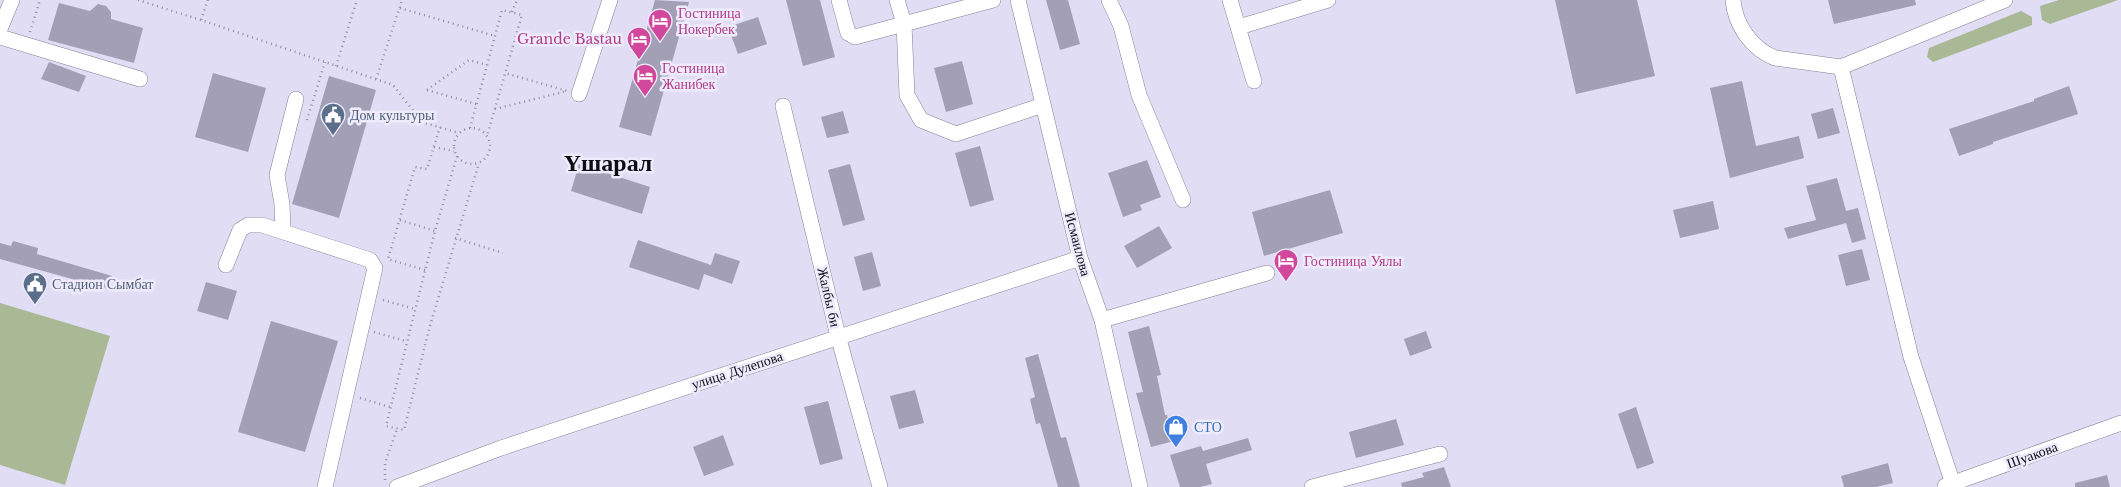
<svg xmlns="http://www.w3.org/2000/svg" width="2121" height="487" viewBox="0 0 2121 487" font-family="'Libre Baskerville',serif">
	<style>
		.green { fill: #a9b895 }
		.building { fill: #a39fb5 }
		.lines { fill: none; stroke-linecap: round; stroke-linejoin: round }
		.minor-casing { stroke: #848094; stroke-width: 16 }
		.path { stroke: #918d9e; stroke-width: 2.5; stroke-dasharray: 1 4; stroke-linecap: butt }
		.minor { stroke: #fff; stroke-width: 15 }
		.labels { text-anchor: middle; stroke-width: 5; stroke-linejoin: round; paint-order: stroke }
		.hotel-label { font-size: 14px; fill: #b23c85; stroke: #eeebfd; text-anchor: start }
		.service-label { font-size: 14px; fill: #4e5e75; stroke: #eeebfd; text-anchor: start }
		.street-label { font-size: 14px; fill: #0f0d14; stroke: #eeebfd }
		.shop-label { font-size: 14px; fill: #366cbe; stroke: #eeebfd; text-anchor: start }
		.town-label { font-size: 24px; font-weight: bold; fill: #0f0d14; stroke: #eeebfd }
	</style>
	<rect width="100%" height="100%" fill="#e1ddf4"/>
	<!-- green -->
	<path class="green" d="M2059,0H2118L2050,24L2042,20L2040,6Z
		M2021,11L2032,17V25L1933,62L1927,57L1929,48Z
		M0,303L110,336L65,485L0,465Z"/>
	<!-- building -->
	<path class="building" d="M655,0L689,2L651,136L619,127Z
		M786,0H820L835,57L803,66Z
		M1046,0H1068L1080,44L1060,50Z
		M1555,0H1637L1655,76L1576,94Z
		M1828,0H1915L1916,5L1834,24Z
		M59,3L90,11L98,4L106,6L111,12V19L143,28L134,63L48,40Z
		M758,17L767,44L738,54L728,27Z
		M962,61L973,104L946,112L934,68Z
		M49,62L86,76L79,92L41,79Z
		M213,73L266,88L248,152L195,137Z
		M329,76L376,90L339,218L292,204Z
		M1742,81L1756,146L1799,136L1804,158L1730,178L1710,88Z
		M2069,86L2078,114L1993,142V144L1959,156L1949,129L2034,101V99Z
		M1833,108L1840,133L1818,139L1811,114Z
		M843,111L849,133L827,138L821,117Z
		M980,146L994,200L970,207L955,153Z
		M1147,160L1161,197L1140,205L1142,210L1123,217L1108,173Z
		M579,164L650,187L642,214L571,191Z
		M850,164L865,220L843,226L828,170Z
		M1837,178L1846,211L1858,208L1866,239L1852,243L1846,223L1788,239L1784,228L1816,220L1806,186Z
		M1330,190L1343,233L1264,256L1252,212Z
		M1713,201L1719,229L1680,238L1673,210Z
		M1159,226L1172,248L1137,268L1124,246Z
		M638,240L711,265L715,253L740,261L732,284L704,274L699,290L629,267Z
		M13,241L38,248L37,254L112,276L108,289L0,259V243L11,246Z
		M1862,249L1870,280L1846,286L1838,255Z
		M872,252L881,286L863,291L854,257Z
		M206,282L237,291L228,320L197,311Z
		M271,321L338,341L305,452L238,432Z
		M1149,326L1161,375L1157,376L1165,415H1167L1174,441L1151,447L1136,393L1143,392L1128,332Z
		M1426,331L1432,348L1410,356L1404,339Z
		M1038,354L1061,438L1066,437L1080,487H1058L1040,423L1036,424L1030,399L1035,397L1025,358Z
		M915,390L924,423L899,429L890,396Z
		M828,401L843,459L820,465L804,407Z
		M1636,407L1654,463L1637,469L1618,414Z
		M1396,419L1404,445L1356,458L1349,432Z
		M723,435L734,465L704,476L693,447Z
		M1248,438L1252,450L1206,464L1212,484L1200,487H1180L1170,455L1201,446L1203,451Z
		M1888,463L1893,483L1876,487H1844L1841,476Z
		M1444,467L1451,487H1402L1401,483L1424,477L1422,473Z
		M2107,475L2110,487H2075V483Z"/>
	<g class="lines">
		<defs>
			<path id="minor" d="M839,0L848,33L855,37L904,24L907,95L921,120L956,134L1043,105
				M897,0L904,24L993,0
				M1018,0L1080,258L1102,320L1140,487
				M1109,0L1121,26L1139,95L1183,200
				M1230,0L1254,81
				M1733,0C1735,25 1752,49 1775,58L1841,67L2005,0
				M1239,27L1328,0
				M0,29L12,0
				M0,37L140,79
				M1841,67L1911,357L1953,484
				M579,94L610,0
				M783,106L838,336L880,487
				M283,230L282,204L277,175L296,99
				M226,265L240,230L248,225H262L370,260L375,268L325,487
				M1102,320L1267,273
				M1945,486L2121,423
				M397,487L501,448L1080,258
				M1312,487L1440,454"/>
		</defs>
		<!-- minor casing -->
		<use href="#minor" class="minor-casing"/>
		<!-- path -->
		<path class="path" d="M138,0L201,20
			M208,0L201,20L393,85L422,122L459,133
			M400,8L495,36
			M512,12L517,0
			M30,32L40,0
			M336,66L357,0
			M376,79L402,0
			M427,90L469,60L487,65
			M427,90L476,104
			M495,109L567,91L505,73
			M307,120L325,62
			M470,128L502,10L522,15L487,136
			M454 146a18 18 0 1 1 36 0a18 18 0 1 1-36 0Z
			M434,147L454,151
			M457,156L435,231L386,426L404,430L429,329L479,163
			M400,220L435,231
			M455,238L503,253
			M425,270L388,259L415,167L427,169L440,127
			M383,300L415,309
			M374,332L406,341
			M360,398L390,407
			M385,480V463L397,429"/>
		<!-- minor -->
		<use href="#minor" class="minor"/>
	</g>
	<!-- icons -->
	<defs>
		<symbol id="hotel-pin" viewBox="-11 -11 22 30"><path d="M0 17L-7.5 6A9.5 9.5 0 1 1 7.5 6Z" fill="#d1479c" stroke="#eeebfd"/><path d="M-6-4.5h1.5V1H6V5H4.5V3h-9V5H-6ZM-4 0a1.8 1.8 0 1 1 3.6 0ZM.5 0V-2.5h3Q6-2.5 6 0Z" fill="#fff"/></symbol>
		<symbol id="civic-pin" viewBox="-11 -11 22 30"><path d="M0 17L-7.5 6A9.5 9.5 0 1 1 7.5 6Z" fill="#5c6f8a" stroke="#eeebfd"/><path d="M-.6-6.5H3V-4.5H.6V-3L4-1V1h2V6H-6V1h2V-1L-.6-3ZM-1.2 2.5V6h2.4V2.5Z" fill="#fff"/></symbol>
		<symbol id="shop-pin" viewBox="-11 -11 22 30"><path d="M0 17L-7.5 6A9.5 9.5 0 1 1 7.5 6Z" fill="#3f7fe0" stroke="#eeebfd"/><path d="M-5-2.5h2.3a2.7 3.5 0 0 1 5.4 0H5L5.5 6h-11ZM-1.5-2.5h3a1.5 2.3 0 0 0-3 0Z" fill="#fff"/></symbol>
	</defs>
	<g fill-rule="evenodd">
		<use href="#hotel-pin" x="646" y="7" width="28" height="38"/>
		<use href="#hotel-pin" x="625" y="25" width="28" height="38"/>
		<use href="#hotel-pin" x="631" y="62" width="28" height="38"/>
		<use href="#civic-pin" x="319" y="101" width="28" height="38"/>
		<use href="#hotel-pin" x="1272" y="247" width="28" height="38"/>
		<use href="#civic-pin" x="21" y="270" width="28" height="38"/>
		<use href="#shop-pin" x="1162" y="413" width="28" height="38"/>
	</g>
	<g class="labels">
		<!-- hotel labels -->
		<g class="hotel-label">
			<text x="678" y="18">Гостиница<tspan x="678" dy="16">Нокербек</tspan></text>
			<text x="622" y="44" text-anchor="end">Grande Bastau</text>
			<text x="662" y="73">Гостиница<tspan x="662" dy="16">Жанибек</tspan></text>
			<text x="1304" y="266">Гостиница Уялы</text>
		</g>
		<!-- service labels -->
		<g class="service-label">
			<text x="350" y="120">Дом культуры</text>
			<text x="52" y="289">Стадион Сымбат</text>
		</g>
		<!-- street labels -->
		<g class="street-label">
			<text transform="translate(1078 244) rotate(75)" y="5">Исмаилова</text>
			<text transform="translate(829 297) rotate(77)" y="5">Жалбы би</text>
			<text transform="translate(737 370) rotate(-18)" y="5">улица Дулепова</text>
			<text transform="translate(2032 455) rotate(-20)" y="5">Шуакова</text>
		</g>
		<!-- shop labels -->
		<g class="shop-label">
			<text x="1194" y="432">СТО</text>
		</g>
		<!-- town labels -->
		<g class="town-label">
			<text x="608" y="171">Үшарал</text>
		</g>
	</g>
</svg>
